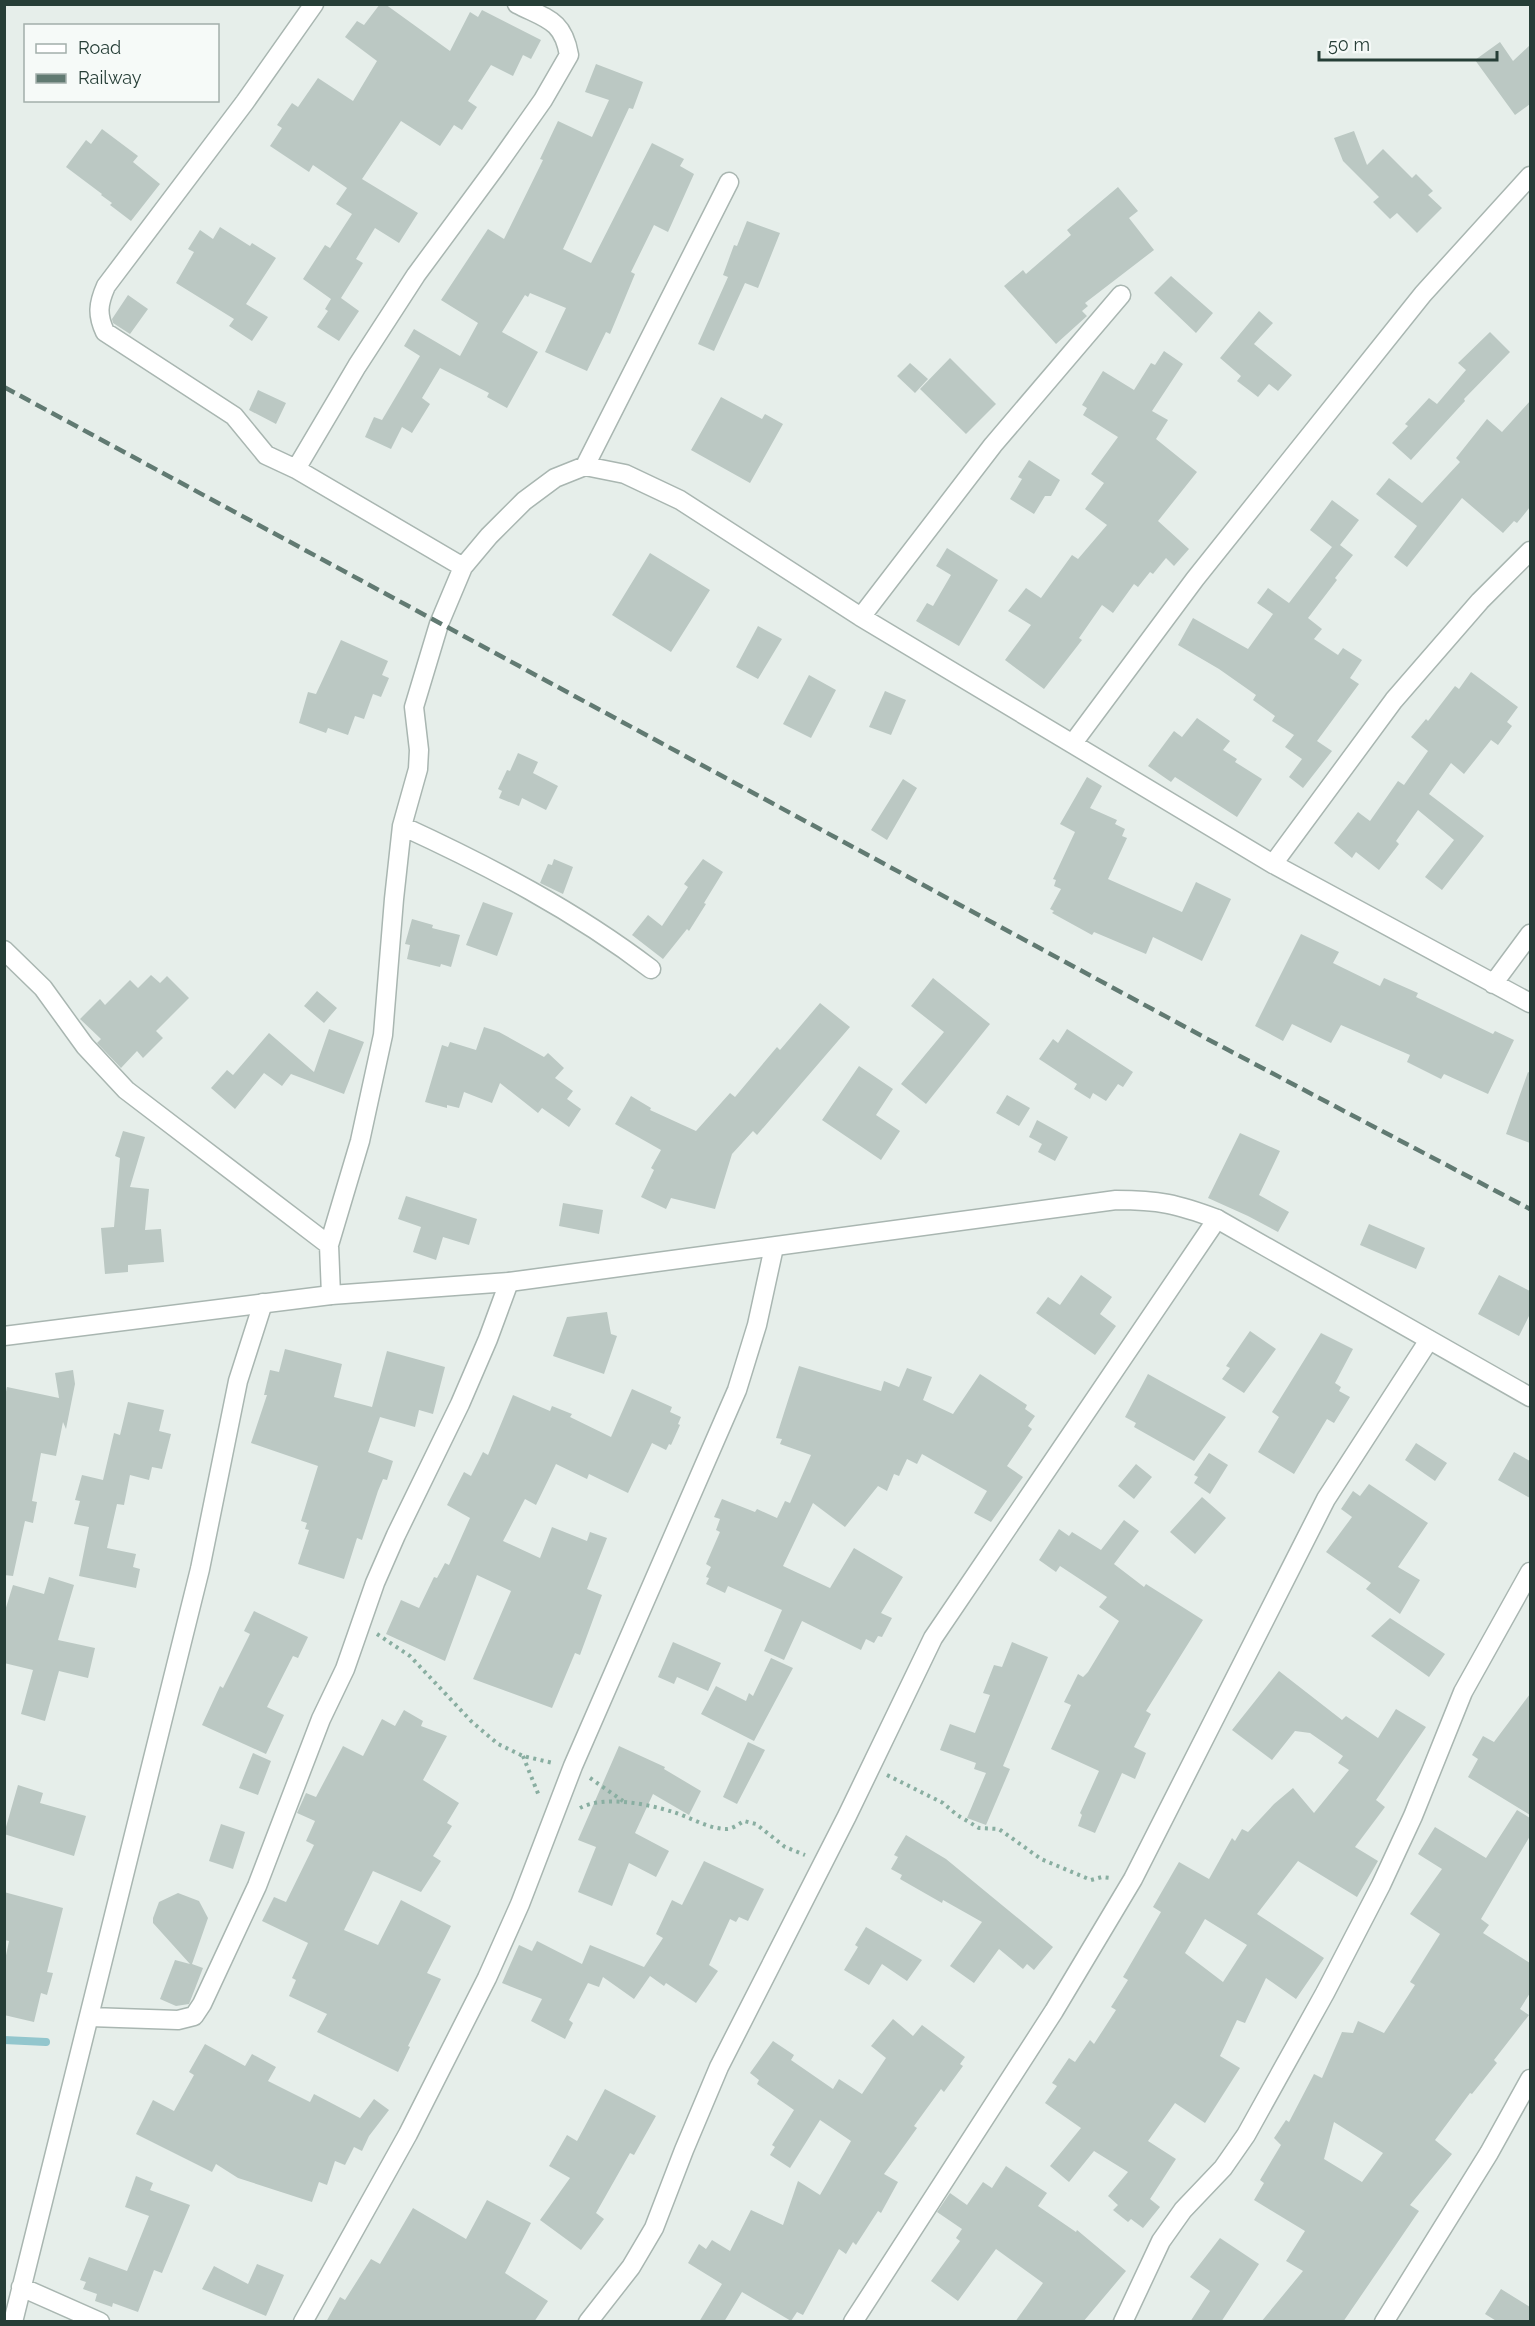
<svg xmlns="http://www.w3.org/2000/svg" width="1535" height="2326" viewBox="0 0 1535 2326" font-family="Raleway,sans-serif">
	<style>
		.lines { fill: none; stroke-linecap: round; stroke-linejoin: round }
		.stream { stroke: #93c6cd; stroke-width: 8 }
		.building { fill: #bbc8c3; fill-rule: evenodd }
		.minor-casing { stroke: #a9b6b1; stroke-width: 21 }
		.tertiary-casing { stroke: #a9b6b1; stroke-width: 21 }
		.path { stroke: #89aea1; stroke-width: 4; stroke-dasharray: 3 4.5; stroke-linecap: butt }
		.minor { stroke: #fff; stroke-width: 18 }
		.tertiary { stroke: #fff; stroke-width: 18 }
		.rail { stroke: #617a72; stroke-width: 4.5; stroke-dasharray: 12 6; stroke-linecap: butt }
	</style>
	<rect width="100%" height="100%" fill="#e6eeea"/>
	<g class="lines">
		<!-- stream -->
		<path class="stream" d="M4,2040L46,2042"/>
	</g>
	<!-- building -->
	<path class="building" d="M380,4H385L450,51L470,12L478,17L482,10L541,40L531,59L523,55L513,76L491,65L468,101L477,107L462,130L454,125L440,146L401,121L362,179L418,213L399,243L375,228L356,259L363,263L341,298L359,311L339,341L317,327L328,311L325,309L331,299L303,279L325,245L330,248L352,214L336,204L347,188L313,165L309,172L270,146L282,128L277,125L292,103L298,107L318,78L353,101L377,61L345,37L357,21L364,25Z
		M1500,42L1513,61L1530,45V104L1515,115L1475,60Z
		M596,64L643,82L633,109L629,108L563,249L591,263L652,143L684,159L680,166L694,174L668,232L654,225L631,272L635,274L610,334L606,332L587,371L545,352L566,308L530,293L528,297L525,295L502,332L538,352L507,408L487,397L489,393L440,368L422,398L430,404L412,433L402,427L391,449L365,437L374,417L382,420L420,356L404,346L414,329L460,356L478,323L441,300L488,229L504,239L543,160L540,159L558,121L592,137L609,100L585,92Z
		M102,129L138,156L133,162L160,184L131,221L110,205L112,203L101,195L102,194L66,167L86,140L91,144Z
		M1354,131L1367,165L1383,149L1412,178L1416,174L1433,191L1428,195L1442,208L1417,233L1397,213L1390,219L1373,202L1379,197L1343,161L1334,138Z
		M1118,187L1138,211L1129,218L1154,250L1085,303L1088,306L1082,311L1087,316L1056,344L1004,286L1023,270L1026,274L1071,235L1067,230Z
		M747,221L780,233L758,288L745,283L714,351L698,344L728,277L723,275L734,245L737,246Z
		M220,227L250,246L252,243L276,258L246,304L268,317L252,341L229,326L234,319L176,283L194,252L188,249L200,230L213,239Z
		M1171,276L1213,313L1196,333L1154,293Z
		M128,295L148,309L130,334L113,323L112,319Z
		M1259,311L1273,323L1254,344L1292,375L1278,391L1269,384L1258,397L1237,381L1241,376L1220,358Z
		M1490,332L1510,352L1464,399L1465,401L1411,460L1392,443L1408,426L1405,424L1429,398L1437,404L1466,370L1458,363Z
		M1164,351L1183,364L1152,411L1168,420L1156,439L1197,472L1158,521L1189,549L1174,566L1166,558L1153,574L1150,572L1138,587L1134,584L1113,613L1102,605L1079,638L1082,640L1044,689L1005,660L1031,625L1008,611L1026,588L1041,598L1072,555L1078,559L1107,525L1085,509L1104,483L1091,474L1118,437L1083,415L1087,408L1082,405L1103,371L1134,390L1151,363L1155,365Z
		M950,358L996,404L966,434L920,389Z
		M910,363L928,379L915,393L897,376Z
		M258,390L286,403L276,424L249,410Z
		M721,397L762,419L765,414L783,424L750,483L691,450Z
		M1530,401V507L1517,523L1514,521L1503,533L1462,498L1407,567L1394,557L1417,526L1376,494L1389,478L1422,503L1460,462L1456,458L1487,419L1502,432Z
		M1029,460L1060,480L1051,496H1045L1034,514L1010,499L1022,479L1018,477Z
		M1332,500L1359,520L1340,545L1353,555L1335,578L1337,580L1308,618L1322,629L1314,639L1338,655L1343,648L1362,660L1350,678L1359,684L1317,741L1332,751L1303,788L1289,777L1302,759L1285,747L1294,735L1272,721L1275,716L1253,700L1256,695L1219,669L1178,645L1193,618L1248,649L1273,614L1257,603L1268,588L1289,603L1332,547L1310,530Z
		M947,548L998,580L959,646L916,621L927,603L933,606L951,575L936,566Z
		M650,553L710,590L671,652L612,615Z
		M758,626L782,639L758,679L736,667Z
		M341,640L388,661L382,675L389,678L381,697L373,694L364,719L355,716L348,735L328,728L326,733L299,723L308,692L316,694Z
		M1471,672L1518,707L1507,722L1512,726L1498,745L1491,740L1464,774L1451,763L1429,794L1484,836L1442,890L1425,877L1454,840L1418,810L1396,841L1399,844L1379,870L1356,852L1352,858L1334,843L1358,812L1370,821L1398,781L1404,785L1428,751L1411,737L1426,719L1428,721L1455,686L1459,689Z
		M809,675L836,690L811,738L783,724Z
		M885,691L906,700L891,735L869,727Z
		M1197,718L1230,741L1223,750L1237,759L1235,762L1262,779L1237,817L1175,777L1171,782L1148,766L1174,731L1182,737Z
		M518,753L538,762L533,773L558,786L546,810L522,798L519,806L499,798L502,791L498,789L507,770L510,771Z
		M1087,777L1102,786L1090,808L1117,820L1115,824L1125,829L1122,836L1127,838L1108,879L1182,912L1196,882L1231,899L1202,961L1153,937L1146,954L1094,932L1092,935L1052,913L1054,911L1050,909L1061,889L1054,886L1056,880L1053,879L1075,832L1060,824Z
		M903,779L917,788L887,840L871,830Z
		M554,859L573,867L563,894L540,883L548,864L552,865Z
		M703,859L723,872L704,903L706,904L689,931L687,929L663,959L632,935L648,915L662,926L688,887L684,884Z
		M483,902L513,913L497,956L466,945Z
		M412,919L433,925L432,928L460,935L451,967L441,964L440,967L407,959L410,945L405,944Z
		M1301,934L1339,952L1333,963L1380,986L1384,978L1418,993L1416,997L1493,1034L1495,1031L1514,1040L1488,1094L1444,1074L1441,1079L1407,1062L1410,1055L1341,1025L1331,1043L1292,1024L1283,1041L1255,1026Z
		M151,975L160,983L167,976L189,998L156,1031L163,1038L143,1058L137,1051L121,1068L97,1043L101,1039L80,1019L100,999L105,1005L130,980L138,988Z
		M933,978L990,1024L926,1104L901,1084L944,1032L911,1006Z
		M317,991L337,1008L324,1023L304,1006Z
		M820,1003L850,1027L757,1135L753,1131L732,1154L715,1209L671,1198L666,1209L641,1197L654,1170L651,1168L661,1150L615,1124L631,1096L651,1108L650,1110L696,1131L730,1093L735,1097L777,1047L780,1050Z
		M484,1027L499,1032L544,1057L548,1053L564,1068L555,1078L573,1091L567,1099L581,1109L569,1127L542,1108L538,1113L500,1083L492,1103L464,1092L459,1108L447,1105V1108L425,1102L442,1045L448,1047L450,1042L476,1050Z
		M329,1029L364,1042L344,1094L291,1074L282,1086L264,1073L235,1109L211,1088L227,1070L233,1075L269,1033L314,1072Z
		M1067,1029L1133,1072L1123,1087L1118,1084L1106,1101L1093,1093L1090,1099L1074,1089L1077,1084L1039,1059L1053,1039L1058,1043Z
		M859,1066L893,1089L876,1115L900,1131L881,1160L822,1120Z
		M1528,1072L1530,1073V1143L1506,1134Z
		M1007,1095L1030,1108L1019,1126L996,1113Z
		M1037,1120L1068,1137L1055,1161L1038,1152L1042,1144L1029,1137Z
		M123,1131L145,1137L130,1187L149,1189L145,1230L161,1229L164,1262L128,1265V1272L105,1274L101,1228L114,1227L120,1158L115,1156Z
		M1240,1133L1280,1151L1259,1195L1289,1212L1278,1232L1248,1216L1208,1198Z
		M406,1196L477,1219L469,1245L443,1237L436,1260L413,1252L421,1227L398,1219Z
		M563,1203L603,1210L599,1234L559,1226Z
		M1369,1224L1425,1248L1416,1269L1360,1245Z
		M1081,1275L1112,1297L1100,1314L1116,1326L1095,1355L1036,1313L1048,1297L1060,1305Z
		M1499,1275L1530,1291V1314L1519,1336L1478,1314Z
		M607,1312L611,1334L617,1336L604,1374L553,1356L567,1317Z
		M1250,1331L1276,1349L1244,1393L1222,1379L1230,1368L1226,1366Z
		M1321,1333L1353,1349L1335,1383L1341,1387L1339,1391L1350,1397L1334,1423L1327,1419L1294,1474L1258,1452L1279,1417L1272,1412Z
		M285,1349L342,1364L334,1397L372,1407L387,1351L445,1367L433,1414L419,1410L415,1427L380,1417L368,1452L393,1461L387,1480L383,1479L378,1491L362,1540L357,1538L344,1579L298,1564L309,1530L305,1529L307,1523L301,1521L318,1466L251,1443L267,1395H264L270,1370L279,1372Z
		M799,1366L881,1391L884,1381L899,1387L907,1368L932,1377L923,1400L953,1414L980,1374L1027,1405L1025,1409L1035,1416L1028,1426L1032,1429L1007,1466L1023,1477L991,1522L974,1513L987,1491L922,1454L917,1464L907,1459L899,1476L894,1474L887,1491L878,1486L845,1527L813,1503L783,1566L830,1588L854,1548L903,1577L881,1613L892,1618L882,1637L878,1636L874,1643L866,1639L861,1650L802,1621L784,1660L764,1651L782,1610L728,1586L725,1593L706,1584L709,1578L706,1577L711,1567L706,1564L720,1532L716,1530L720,1519L714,1517L722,1499L755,1512L757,1509L777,1518L785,1501L790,1503L811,1455L780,1444L782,1439L776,1438Z
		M73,1370L75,1384L66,1429L63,1422L56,1456L41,1453L32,1501L37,1502L33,1523L25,1521L13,1576L4,1575V1401L7,1387L59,1398L55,1373Z
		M1148,1374L1226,1417L1194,1461L1134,1427L1136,1423L1125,1417Z
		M632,1389L672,1407L670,1412L681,1417L678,1424L680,1425L671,1445L669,1444L666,1450L652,1443L628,1493L589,1474L587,1479L556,1464L536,1505L525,1499L503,1541L540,1558L552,1527L587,1541L590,1532L607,1538L587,1589L602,1595L580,1655L575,1653L552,1708L473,1679L511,1591L477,1575L445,1661L386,1634L401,1600L419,1608L434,1577L437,1578L445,1563L449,1565L470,1518L447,1505L464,1472L471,1476L483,1452L488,1455L513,1395L550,1411L552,1406L572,1414L570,1417L611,1437Z
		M128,1402L164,1410L159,1431L171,1434L162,1469L152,1467L149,1480L130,1475L124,1505L117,1504L107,1548L136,1554L133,1567L140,1569L136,1588L79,1576L89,1527L74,1524L80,1501L75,1500L82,1475L103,1480L114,1433L120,1435Z
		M1416,1443L1447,1463L1435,1481L1405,1460Z
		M1514,1452L1530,1461V1498L1498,1480Z
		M1209,1453L1228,1465L1210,1494L1194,1483L1198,1477L1194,1475Z
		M1136,1464L1152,1477L1134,1499L1118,1486Z
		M1369,1484L1428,1523L1398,1567L1420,1580L1400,1614L1366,1589L1371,1583L1326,1552L1352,1517L1341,1509L1353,1491L1360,1496Z
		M1202,1497L1226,1518L1195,1554L1170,1532Z
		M1124,1520L1139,1531L1114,1564L1144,1587L1146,1584L1203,1620L1146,1711L1151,1714L1134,1747L1146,1753L1135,1779L1122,1773L1095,1833L1078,1826L1082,1815L1080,1813L1099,1771L1051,1749L1071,1705L1064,1702L1078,1674L1083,1677L1088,1672L1119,1621L1099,1607L1107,1597L1060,1566L1056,1572L1039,1560L1059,1529L1069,1536L1072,1532L1101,1550Z
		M49,1577L74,1585L58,1640L95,1648L88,1678L59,1671L45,1721L21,1714L33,1670L4,1663V1614L13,1585L44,1594Z
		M254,1611L308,1637L298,1658L293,1656L267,1707L284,1715L266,1754L202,1725L220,1686L223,1688L250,1634L244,1631Z
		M1390,1618L1445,1654L1429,1677L1371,1636Z
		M673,1642L721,1663L708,1691L677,1677L674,1684L658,1677Z
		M1012,1642L1048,1657L1003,1766L1010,1769L986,1825L967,1818L986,1773L974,1769L976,1763L940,1750L950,1724L975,1733L990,1695L983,1693L994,1665L1002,1667Z
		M771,1658L793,1668L754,1741L701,1714L716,1686L746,1701L749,1693L753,1696Z
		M1279,1671L1342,1720L1346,1716L1378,1738L1396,1709L1426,1727L1376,1800L1385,1807L1355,1847L1378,1861L1357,1897L1298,1861L1257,1914L1324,1958L1296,1999L1266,1978L1245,2023L1237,2020L1220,2056L1240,2068L1205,2123L1175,2103L1148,2141L1176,2159L1150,2199L1160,2207L1143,2228L1131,2219L1128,2222L1113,2210L1118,2205L1108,2196L1128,2172L1094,2151L1069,2182L1050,2166L1081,2128L1045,2103L1057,2086L1052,2083L1069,2058L1075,2062L1090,2040L1094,2044L1116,2010L1111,2007L1128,1980L1123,1977L1161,1912L1153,1907L1179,1862L1209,1879L1232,1838L1235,1841L1242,1829L1248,1832L1274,1804L1293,1788L1314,1813L1349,1770L1338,1763L1343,1756L1310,1733L1295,1731L1272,1760L1232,1730ZM1205,1919L1247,1945L1223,1982L1185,1953Z
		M1530,1694V1815L1468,1777L1478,1759L1472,1755L1483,1736L1494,1742Z
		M404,1710L423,1721L421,1726L447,1736L423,1780L459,1803L447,1823L452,1826L433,1856L441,1861L421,1892L373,1871L344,1930L378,1945L401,1900L451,1926L427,1973L441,1979L408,2046L410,2047L398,2072L317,2032L327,2014L289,1996L296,1980L292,1978L308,1943L262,1921L274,1897L286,1902L314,1845L306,1841L315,1821L297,1813L306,1793L316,1797L343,1746L363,1756L382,1719L395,1726Z
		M748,1742L765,1750L737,1804L723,1797Z
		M619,1746L665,1767L664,1769L701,1791L689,1815L653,1794L635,1833L669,1851L656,1877L629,1863L612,1906L578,1892L596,1847L578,1840Z
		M253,1753L271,1761L258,1795L239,1788Z
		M18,1785L43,1793L40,1803L86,1816L74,1856L4,1834Z
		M1517,1810L1530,1818V1836L1481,1919L1489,1925L1483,1933L1530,1963V1993L1520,2009L1529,2015L1494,2060L1497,2063L1472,2094L1470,2093L1435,2140L1452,2154L1410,2205L1419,2211L1343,2322H1261L1303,2271L1286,2261L1305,2231L1254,2200L1264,2183L1260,2180L1281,2145L1274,2138L1286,2120L1289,2122L1314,2074L1322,2078L1342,2032L1353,2033L1358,2021L1384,2033L1415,1985L1410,1982L1440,1934L1410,1914L1442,1869L1418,1854L1435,1827L1486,1858ZM1334,2122L1383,2153L1362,2182L1324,2159Z
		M221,1824L245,1832L233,1869L209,1861Z
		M906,1835L946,1859L1053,1947L1034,1970L1027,1964L1023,1969L999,1949L974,1983L950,1966L982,1922L943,1900L942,1903L900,1879L902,1875L891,1869L898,1857L894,1855Z
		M704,1861L764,1889L748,1921L739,1917L736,1922L730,1919L709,1965L718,1971L696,2003L666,1983L664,1986L650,1976L634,1999L603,1977L599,1987L588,1983L569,2020L573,2023L565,2039L531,2021L542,1999L502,1983L519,1945L532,1951L537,1941L582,1964L590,1945L644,1967L663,1938L656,1934L672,1900L682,1905Z
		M4,1892L63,1908L47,1972L53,1973L47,1995L41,1993L34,2022L4,2015V1965L9,1941L4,1940Z
		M178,1893L199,1901L208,1918L192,1964L203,1968L189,2004L176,2006L160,1999L175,1960L190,1964L153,1923V1918L159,1902Z
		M866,1927L922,1960L907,1981L882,1964L869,1985L844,1970L858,1947L855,1945Z
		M893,2019L913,2036L922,2025L965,2057L960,2064L963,2066L944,2092L941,2089L914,2126L917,2128L884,2174L898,2182L881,2213L878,2211L856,2245L853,2242L846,2254L839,2249L803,2315L797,2312L791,2321L742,2292L724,2322H699L722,2284L688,2263L699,2244L706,2249L712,2240L730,2251L751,2210L783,2225L798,2181L820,2195L851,2141L820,2120L790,2168L770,2155L775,2147L772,2145L794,2110L757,2084L759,2080L750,2073L773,2041L794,2055L791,2060L833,2089L839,2079L862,2094L886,2058L871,2046Z
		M205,2044L245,2066L252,2054L276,2067L268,2081L310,2102L314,2094L360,2118L374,2099L389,2110L369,2136L362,2151L354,2147L345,2165L335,2161L327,2185L319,2182L312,2202L238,2178L216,2164L212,2172L136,2134L153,2100L174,2111L194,2075L189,2072Z
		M605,2089L656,2116L634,2155L630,2153L596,2213L604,2219L581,2250L540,2220L570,2178L549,2166L567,2135L577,2141Z
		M1006,2166L1047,2193L1038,2206L1076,2232L1077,2230L1126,2271L1083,2322H1015L1043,2283L996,2249L958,2301L931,2281L960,2241L956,2238L962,2229L937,2212L950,2193L967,2205L983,2182L992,2188Z
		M136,2176L153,2183L150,2190L190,2205L162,2273L154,2270L138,2312L113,2303L112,2307L95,2301L97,2294L83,2289L86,2282L80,2280L89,2257L127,2271L149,2216L125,2207Z
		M487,2200L531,2223L505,2273L548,2301L534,2322H326L340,2297L345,2300L371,2259L380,2264L413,2208L466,2239Z
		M1220,2238L1259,2264L1221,2322H1190L1210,2291L1190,2277Z
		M257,2264L284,2275L266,2316L202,2289L214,2266L248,2284Z
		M1501,2289L1530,2307V2322H1498L1485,2314Z"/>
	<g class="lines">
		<defs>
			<path id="minor" d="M314,4L245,102L106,286C98,304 97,315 105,332L234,416L266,455L296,469L463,567
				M585,466L729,182
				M296,469L357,366L416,275L495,168L543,100L569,55C563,20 547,19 517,4
				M861,617L993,445L1121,295
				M1073,743L1195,579L1423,294L1530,176
				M402,826C489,866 575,911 651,969
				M1273,864L1394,700L1480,601L1530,551
				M4,950L43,988L85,1046L126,1090L329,1245
				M1493,984L1530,934
				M331,1295L329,1245L360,1141L383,1035L394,899L402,826L418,769L419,750L414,707L439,624L463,567L489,536L524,501L555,478L585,466L625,474L680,500L861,617L1273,864L1530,1003
				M90,2017L178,2020L194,2016L202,2004L257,1886L321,1719L345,1669L375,1583L396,1535L460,1404L488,1339L509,1282
				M21,2287L100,2322
				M13,2322L200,1569L238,1381L263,1303
				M303,2322L408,2134L487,1978L520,1904L573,1766L737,1390L757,1325L774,1247
				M588,2322L631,2267L654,2228L684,2150L719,2067L847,1816L933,1638L1217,1219
				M853,2322L1054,2011L1133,1879L1326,1499L1429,1340
				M1123,2322L1161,2241L1183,2210L1223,2168L1246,2135L1325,1993L1381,1885L1413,1816L1463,1692L1530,1572
				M1384,2322L1489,2153L1530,2079"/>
			<path id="tertiary" d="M4,1336L331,1295L509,1282L1116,1200C1159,1200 1177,1204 1217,1219L1530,1397"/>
		</defs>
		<!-- minor casing -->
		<use href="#minor" class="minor-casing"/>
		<!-- tertiary casing -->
		<use href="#tertiary" class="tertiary-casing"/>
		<!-- path -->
		<path class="path" d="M377,1634L410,1656L472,1722L498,1744L523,1756L553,1763
			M523,1756L539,1796
			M887,1775L943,1803L957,1815L979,1828L999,1829L1041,1859L1091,1880L1102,1877L1111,1878
			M590,1778L623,1801
			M580,1808C604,1795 648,1804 673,1812C690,1817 708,1829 727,1829C732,1829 739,1824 744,1821L756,1824L785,1847L805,1855"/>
		<!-- minor -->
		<use href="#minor" class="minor"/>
		<!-- tertiary -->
		<use href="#tertiary" class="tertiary"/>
		<!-- rail -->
		<path class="rail" d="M4,387L1213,1042L1530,1209"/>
	</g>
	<!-- border -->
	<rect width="1535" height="2326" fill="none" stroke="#263e37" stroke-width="12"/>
	<!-- legend -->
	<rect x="24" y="24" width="195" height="78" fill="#f6faf8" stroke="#a3afab" stroke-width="1.5"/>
	<rect x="36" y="44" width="30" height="9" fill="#ffffff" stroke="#a3afab" stroke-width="1.5"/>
	<text x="78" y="54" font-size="18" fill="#263e37">Road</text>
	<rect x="36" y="74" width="30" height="9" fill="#617a72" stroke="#a3afab" stroke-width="1.5"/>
	<text x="78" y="84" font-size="18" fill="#263e37">Railway</text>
	<!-- scale -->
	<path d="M1319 51v9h178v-9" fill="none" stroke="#263e37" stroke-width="3"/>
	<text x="1328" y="51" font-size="18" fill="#263e37" stroke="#f6faf8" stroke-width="4.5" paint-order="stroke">50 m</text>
</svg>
